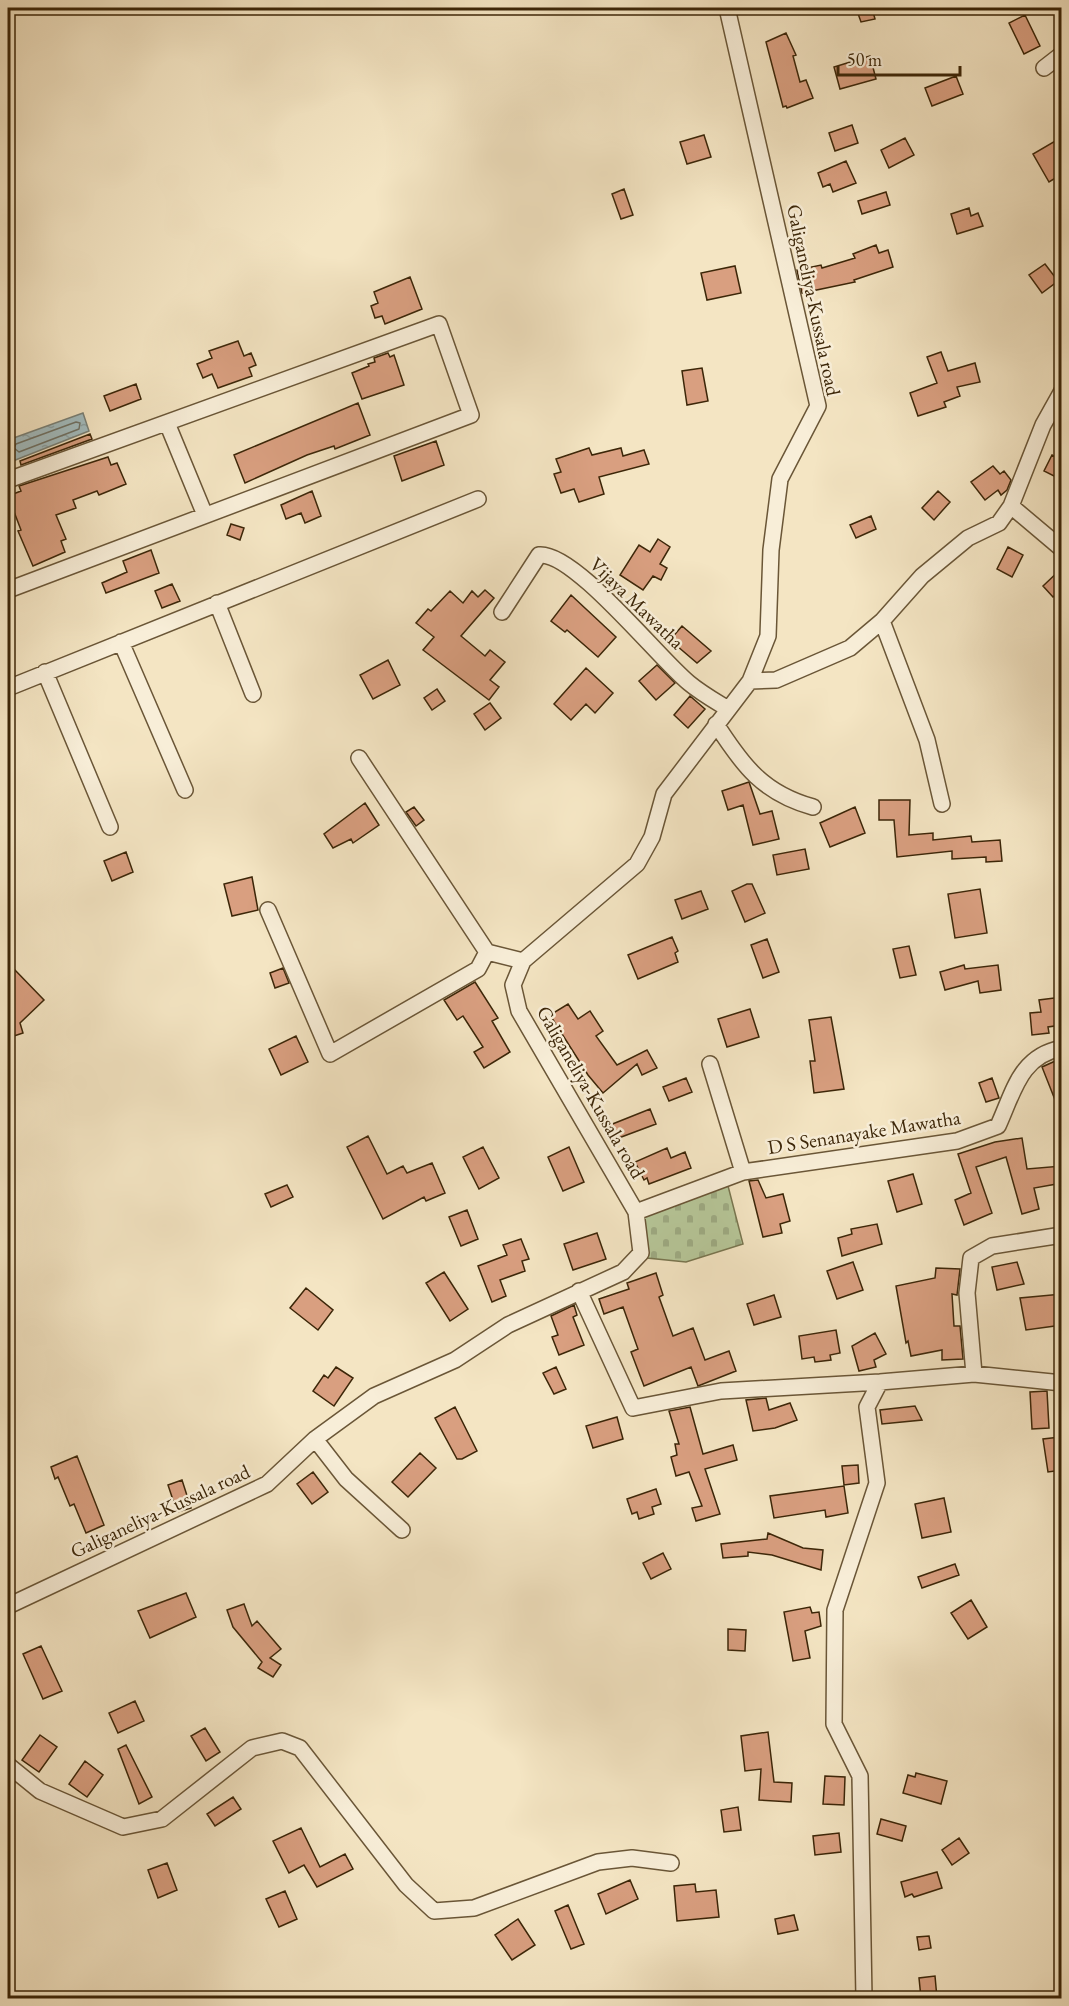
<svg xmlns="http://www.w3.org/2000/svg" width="1069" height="2006" viewBox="0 0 1069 2006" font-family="'EB Garamond',serif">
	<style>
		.cemetery { fill: url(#cemetery-stones); stroke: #797650; stroke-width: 1.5 }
		.water { fill: url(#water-ripples); stroke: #798076; stroke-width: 1.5 }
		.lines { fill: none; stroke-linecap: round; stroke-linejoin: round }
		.shore { stroke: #6f7164; stroke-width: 1.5 }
		.building { fill: #d99f80; stroke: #3c2608; stroke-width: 1.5 }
		.street-casing { stroke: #6a5637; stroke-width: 18 }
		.street { stroke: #f8eed8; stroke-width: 15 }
		.labels { text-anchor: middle; stroke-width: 5; stroke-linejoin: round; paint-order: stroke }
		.street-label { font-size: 20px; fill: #3c2608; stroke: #f8eed8 }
	</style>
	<defs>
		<pattern id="cemetery-stones" width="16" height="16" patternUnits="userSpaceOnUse" patternTransform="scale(1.5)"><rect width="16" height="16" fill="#b6c698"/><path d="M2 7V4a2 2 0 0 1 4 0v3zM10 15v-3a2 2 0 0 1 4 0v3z" fill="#9daa82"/></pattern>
		<pattern id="water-ripples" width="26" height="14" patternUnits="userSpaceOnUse" patternTransform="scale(1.5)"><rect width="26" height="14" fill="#a2bcbf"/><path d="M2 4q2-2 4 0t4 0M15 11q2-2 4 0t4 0" fill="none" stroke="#8ca1a3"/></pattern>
	</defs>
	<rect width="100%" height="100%" fill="#f4e5c3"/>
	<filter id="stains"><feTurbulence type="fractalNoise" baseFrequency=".00333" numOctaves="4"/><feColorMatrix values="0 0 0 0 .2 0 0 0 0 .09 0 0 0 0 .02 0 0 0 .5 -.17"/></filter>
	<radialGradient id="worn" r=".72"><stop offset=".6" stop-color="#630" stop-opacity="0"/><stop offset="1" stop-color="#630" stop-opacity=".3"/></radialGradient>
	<!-- cemetery -->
	<path class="cemetery" d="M727,1182L743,1244L686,1262L647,1258L644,1213Z"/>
	<!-- water -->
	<path class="water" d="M83,413L89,431L13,461L8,440Z"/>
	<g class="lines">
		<!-- shore -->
		<path class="shore" d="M76,422L80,423L79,429L19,452L14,448L16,444Z"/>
	</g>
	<!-- building -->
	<path class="building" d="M856,8H872L875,19L861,22Z
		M1025,15L1040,46L1024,54L1009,23Z
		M786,33L796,55L793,56L800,82L806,80L813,98L787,108L786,106L783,107L766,42Z
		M870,56L876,79L840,89L834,67Z
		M956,76L963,94L932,106L925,88Z
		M852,125L858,143L835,151L829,133Z
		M704,135L711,157L687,164L680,142Z
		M1062,137V174L1049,182L1033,154Z
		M905,138L914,155L889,168L881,150Z
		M846,161L856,183L833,192L830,184L823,187L818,173Z
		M624,189L633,215L621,219L612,194Z
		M886,192L890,205L862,214L858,201Z
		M969,208L971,216L978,213L983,226L957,234L951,214Z
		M876,245L879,253L888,250L893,267L854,280L855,282L802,293L797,270L821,265L822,268L855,258L853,254Z
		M1045,264L1058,281L1042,293L1029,275Z
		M735,266L741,293L707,300L701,273Z
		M410,277L422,309L385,324L382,316L375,318L371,306L378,303L374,292Z
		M238,341L244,356L251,353L256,365L249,368L252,376L218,388L212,374L203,378L197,364L212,358L209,351Z
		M941,352L948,371L975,363L980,382L957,387L960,396L944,402L946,407L918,416L910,393L937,383L927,357Z
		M388,353L390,357L394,355L404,385L362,399L352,373L369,366L368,364L375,362L374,358Z
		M702,368L708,401L687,405L682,371Z
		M136,384L141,399L110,411L104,396Z
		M358,403L370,435L335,449L334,446L307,455L245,483L234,455Z
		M90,434L92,439L21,465L20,461Z
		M436,441L444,465L402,481L394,456Z
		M589,448L592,455L621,448L623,456L644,450L649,464L599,477L604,494L579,502L574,489L561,493L554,474L561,472L556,459Z
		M1052,455L1062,460V480L1044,471Z
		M108,457L111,465L117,463L126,484L99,495L97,491L73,500L76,508L56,515L66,539L61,541L65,552L33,566L18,531L21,530L8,496L21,491L19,486Z
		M993,466L1000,474L1004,471L1011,480L1007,490L1001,495L998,490L985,500L971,482Z
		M312,491L321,516L305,523L301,513L286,519L281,505Z
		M938,491L950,502L934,520L922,508Z
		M871,516L876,529L856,538L850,525Z
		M231,524L244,528L240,540L227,535Z
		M658,539L670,547L660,564L667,568L661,580L653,576L643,590L620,575L639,545L650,552Z
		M1008,547L1023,555L1012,577L997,569Z
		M151,550L159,573L106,593L102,583L127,572L123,561Z
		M1062,568V590L1053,597L1043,586Z
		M172,584L180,601L162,608L155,591Z
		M485,590L494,598L461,636L485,656L490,650L505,662L490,680L499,687L489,700L423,650L434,637L416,623L428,609L431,611L450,591L463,603L472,591L478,597Z
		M571,595L616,637L598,657L567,630L565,632L551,621Z
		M682,626L711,651L697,663L670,640Z
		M388,660L400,685L373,699L360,675Z
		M657,665L675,683L656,700L639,681Z
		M586,668L613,693L595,713L586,704L571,720L554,704Z
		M437,689L445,701L432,710L424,698Z
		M690,696L705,709L688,728L674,715Z
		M490,703L501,718L485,730L474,714Z
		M749,782L760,814L772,811L779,839L753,845L743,805L728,810L722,791Z
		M879,800H910L909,835L933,833V840L971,836L972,842L1000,840L1002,861L986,862V857L952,859V851L897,857L894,820H879Z
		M365,803L379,825L353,843L351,839L333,848L324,834Z
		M414,807L424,820L416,826L406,812Z
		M855,807L865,833L830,847L820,823Z
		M805,849L809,869L777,875L773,855Z
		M126,852L133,872L112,881L104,861Z
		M252,877L258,910L232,916L224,884Z
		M747,884H752L765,913L745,922L732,891Z
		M980,889L987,933L955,938L948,894Z
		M701,891L708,909L682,919L675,900Z
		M672,937L678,951L675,953L678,962L638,979L628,955Z
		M767,939L779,972L763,978L751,945Z
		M909,946L916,975L900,978L893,949Z
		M964,965L965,969L998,965L1001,990L980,993L978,981L945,990L940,972Z
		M283,968L289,983L275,988L270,973Z
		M14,969L44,1000L20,1023L23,1033L8,1038V976Z
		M475,982L498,1018L492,1021L510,1052L484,1068L474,1052L483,1047L463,1016L457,1020L444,1000Z
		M1062,997V1025L1048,1027L1049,1033L1032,1035L1030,1013L1041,1012L1039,1000Z
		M568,1004L578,1019L590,1011L603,1031L596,1036L617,1065L647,1050L657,1068L642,1075L637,1064L603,1093L588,1075L550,1015Z
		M750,1009L759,1037L727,1047L718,1019Z
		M831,1017L844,1089L814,1093L810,1061H815L809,1020Z
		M296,1036L308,1062L281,1075L269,1049Z
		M1062,1058V1115H1061L1042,1067Z
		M686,1078L692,1092L669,1101L663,1087Z
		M992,1078L999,1098L986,1102L979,1083Z
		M650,1109L656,1124L616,1139L610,1125Z
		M368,1136L387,1174L403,1166L407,1173L432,1163L445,1193L426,1201L424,1197L383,1219L347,1147Z
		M1022,1138L1027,1169L1062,1166V1183L1034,1188L1039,1209L1022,1214L1006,1157L976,1167L992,1213L964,1225L955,1200L971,1193L958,1154L995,1142Z
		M483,1147L499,1178L479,1189L463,1157Z
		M569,1147L584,1182L563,1191L548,1157Z
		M667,1148L671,1158L685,1152L691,1168L649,1184L647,1178L644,1180L635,1162Z
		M913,1174L922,1204L897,1212L888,1181Z
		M758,1180L766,1198L783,1194L790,1221L780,1224L782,1233L763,1237L749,1181Z
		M287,1185L293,1197L271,1207L265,1194Z
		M467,1210L478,1239L461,1246L449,1217Z
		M877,1224L882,1244L842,1256L838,1238L852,1234L851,1229Z
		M597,1233L606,1259L573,1270L564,1244Z
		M521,1239L529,1259L522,1261L525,1271L500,1280L506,1296L492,1302L478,1266L507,1255L503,1245Z
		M853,1262L863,1290L837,1299L827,1271Z
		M1017,1262L1024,1284L997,1290L992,1267Z
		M936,1268L960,1269L957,1295L952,1294L954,1326H960L963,1359L942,1360V1350L911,1356L908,1341L906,1343L896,1286L935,1278Z
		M444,1272L468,1309L450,1321L426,1283Z
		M656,1273L663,1295L659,1297L673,1336L693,1328L705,1360L729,1351L736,1371L698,1386L691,1367L644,1386L631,1352L638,1349L623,1307L604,1314L599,1299L629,1289L627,1283Z
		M306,1288L333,1310L318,1330L290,1308Z
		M1062,1294V1325L1026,1330L1020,1298Z
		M774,1295L781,1317L754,1325L747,1304Z
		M574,1305L577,1315L573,1317L584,1345L559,1355L552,1337L558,1335L551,1316Z
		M836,1330L840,1353L830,1355L831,1360L815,1362L814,1357L802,1359L799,1336Z
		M875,1333L886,1354L874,1360L876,1367L859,1371L852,1346Z
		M336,1367L353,1378L334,1406L313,1391L324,1375L328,1378Z
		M556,1367L566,1389L554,1394L543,1373Z
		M1047,1391L1049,1428L1032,1429L1030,1392Z
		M766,1398L769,1410L790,1403L797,1420L775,1428L753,1431L746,1400Z
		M915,1406L922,1420L882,1424L880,1410Z
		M455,1407L477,1451L462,1459H457L435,1418Z
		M690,1407L703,1454L733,1445L737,1460L705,1469L720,1514L696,1521L692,1508L702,1506L689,1472L676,1476L671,1457L677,1455L675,1444H679L669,1411Z
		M617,1417L623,1439L593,1448L586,1426Z
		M1060,1437L1062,1470L1048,1472L1043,1439Z
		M420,1453L436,1468L408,1497L392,1482Z
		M77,1456L104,1525L86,1533L74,1504L70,1506L58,1477L55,1479L51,1467Z
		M858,1465L859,1483L844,1485L842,1466Z
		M313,1472L328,1492L312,1504L297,1484Z
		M182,1480L191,1508L177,1512L168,1485Z
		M844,1486L848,1513L826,1517L825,1510L774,1518L770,1496Z
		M656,1489L661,1504L652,1507L654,1514L639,1519L637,1512L632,1514L627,1499Z
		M944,1498L951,1532L922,1538L915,1504Z
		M768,1533L803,1548L823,1550L821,1570L772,1555L748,1552V1556L723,1558L721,1544L767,1539Z
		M663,1553L671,1569L651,1579L643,1563Z
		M955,1564L959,1575L922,1588L918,1577Z
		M186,1593L196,1617L150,1638L138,1611Z
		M971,1600L987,1627L968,1639L951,1613Z
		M244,1604L252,1626L257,1621L281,1649L270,1658L281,1665L273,1677L258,1668L262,1662L233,1627L227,1610Z
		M810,1607L812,1613L819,1612L821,1626L805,1631L810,1658L793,1661L784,1612Z
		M728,1629L746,1630L745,1651L728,1650Z
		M41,1646L62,1691L43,1699L23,1654Z
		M135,1701L144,1721L118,1733L109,1713Z
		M205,1728L220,1752L206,1761L191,1736Z
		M768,1732L774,1782L792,1783L791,1802L759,1800L761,1769L745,1771L741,1736Z
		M40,1735L57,1747L39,1772L22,1760Z
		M126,1745L152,1797L139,1804L118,1749Z
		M85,1761L103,1775L87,1797L69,1784Z
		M916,1773L947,1781L941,1804L903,1793L908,1775L915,1777Z
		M825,1776L845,1777L844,1805L823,1804Z
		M233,1797L241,1809L215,1826L207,1814Z
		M738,1807L741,1830L724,1832L721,1810Z
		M881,1819L906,1826L902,1841L877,1834Z
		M301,1828L320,1867L345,1854L353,1869L317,1887L304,1865L289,1873L273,1841Z
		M839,1833L841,1852L815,1855L813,1836Z
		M959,1838L969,1853L952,1865L942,1850Z
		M167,1863L177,1890L158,1898L148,1870Z
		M937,1872L942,1888L914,1897L912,1894L905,1897L901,1882Z
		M630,1880L638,1899L606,1914L598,1894Z
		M695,1884L696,1892L716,1890L719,1917L677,1921L674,1886Z
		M285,1891L297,1919L279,1927L266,1899Z
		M568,1905L584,1944L571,1949L555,1911Z
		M794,1915L798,1930L778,1934L775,1919Z
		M518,1919L535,1945L512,1960L495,1935Z
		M929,1936L931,1948L919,1950L917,1937Z
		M935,1976L937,1998H921L919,1978Z"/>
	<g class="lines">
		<defs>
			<path id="street" d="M1044,68L1062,54
				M167,423L205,515
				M8,480L439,324L471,415L8,590
				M1011,506L1062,549
				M217,603L253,694
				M502,612L539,555C574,551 659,659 689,683C701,693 715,701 728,709
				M882,621L927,740L942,804
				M121,642L185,790
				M45,672L110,827
				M750,681L776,680L850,648L882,621L922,576L968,538L999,523L1011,506L1043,425L1062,391
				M8,688L478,499
				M716,724C743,766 763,793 813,807
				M359,758L487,952
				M268,910L330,1054L478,969L487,952
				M487,952L523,961
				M710,1064L743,1172
				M636,1212L743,1172L957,1141L998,1126C1014,1091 1020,1056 1062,1048
				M579,1291L633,1408L721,1391L880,1382L974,1374L1062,1383
				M974,1374L967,1293L971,1258L992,1246L1062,1235
				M315,1439L346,1479L402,1530
				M8,1606L267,1484L315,1439L374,1396L455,1360L508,1325L623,1272L641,1253L636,1212L519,1011L513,985L523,961L637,864L652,837L664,794L750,681L768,636L771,550L780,479L818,406L727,8
				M8,1765L40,1791L123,1827L162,1819L252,1748L282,1741L300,1748L406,1885L434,1911L474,1908L598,1862L632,1858L671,1863
				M864,1998L860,1776L834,1724L835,1610L877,1483L867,1407L880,1382"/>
		</defs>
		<!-- street casing -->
		<use href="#street" class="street-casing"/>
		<!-- street -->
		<use href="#street" class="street"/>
	</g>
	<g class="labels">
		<!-- street labels -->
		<g class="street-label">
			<text transform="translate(814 300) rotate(78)" y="7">Galiganeliya-Kussala road</text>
			<text transform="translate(637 603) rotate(44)" y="7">Vijaya Mawatha</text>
			<text transform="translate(591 1092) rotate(60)" y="7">Galiganeliya-Kussala road</text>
			<text transform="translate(864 1132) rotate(-9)" y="7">D S Senanayake Mawatha</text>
			<text transform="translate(160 1511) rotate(-25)" y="7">Galiganeliya-Kussala road</text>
		</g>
	</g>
	<!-- margin -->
	<rect width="1069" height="2006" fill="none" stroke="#f4e5c3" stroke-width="30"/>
	<rect x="9" y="9" width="1051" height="1988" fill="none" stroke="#3c2608" stroke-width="3"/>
	<rect x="15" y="15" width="1039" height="1976" fill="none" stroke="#3c2608" stroke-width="1.5"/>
	<!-- scale -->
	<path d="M838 66v9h122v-9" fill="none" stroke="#3c2608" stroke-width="3"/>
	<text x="847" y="66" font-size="18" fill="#3c2608" stroke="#f8eed8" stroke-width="4.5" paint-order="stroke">50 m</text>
	<rect width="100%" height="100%" filter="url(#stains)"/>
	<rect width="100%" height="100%" fill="url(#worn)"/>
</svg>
